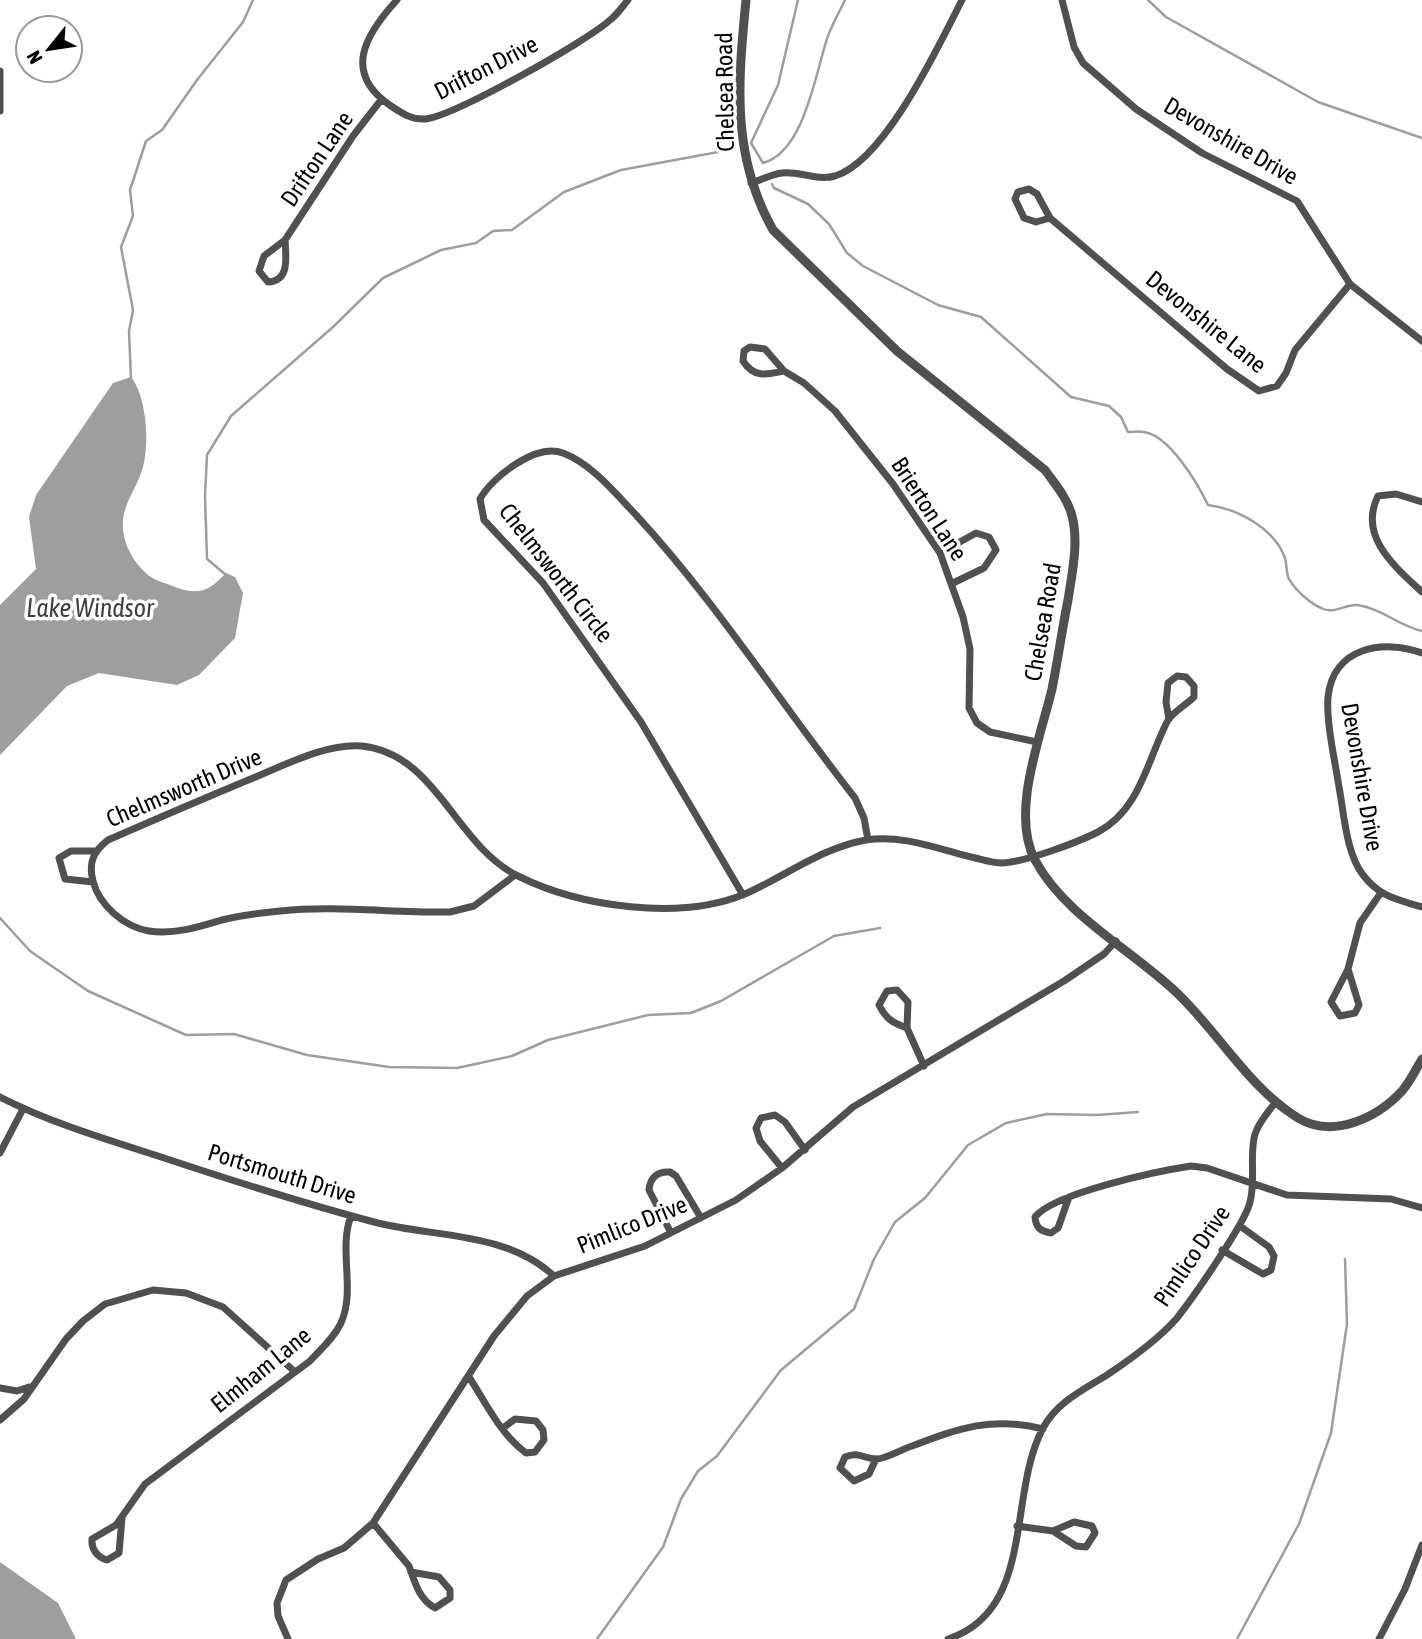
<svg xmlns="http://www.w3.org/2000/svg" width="1422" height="1639" viewBox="0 0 1422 1639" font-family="'Asap Condensed',sans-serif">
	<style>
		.water { fill: #9e9e9e }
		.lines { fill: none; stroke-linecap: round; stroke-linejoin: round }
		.stream { stroke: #9e9e9e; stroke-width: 2.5 }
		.minor { stroke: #505050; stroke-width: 7 }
		.tertiary { stroke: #505050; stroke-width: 9 }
		.labels { text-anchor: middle; stroke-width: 7; stroke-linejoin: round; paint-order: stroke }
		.street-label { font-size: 24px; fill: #000; stroke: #fff }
		.water-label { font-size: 26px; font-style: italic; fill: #3f3f3f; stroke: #fff }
	</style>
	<rect width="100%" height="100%" fill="#fff"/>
	<!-- water -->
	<path class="water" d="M131,377C147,397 150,446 142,470C137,487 124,503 123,521C121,539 132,561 146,573C152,580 166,583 175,587C199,596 209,591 226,573L235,577L243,593L235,638L199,675L177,685L99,673L67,686L0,755V605L36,569L29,517L36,495L113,383Z
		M0,1562L58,1603L76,1639H0Z"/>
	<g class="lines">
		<!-- stream -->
		<path class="stream" d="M798,0L778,85L751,143L763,163C804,152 815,75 827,39C831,26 839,13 845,0
			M1148,0L1166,17L1318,102L1422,138
			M772,184L774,188L808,204L829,224L847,253L863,266L938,305L981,317L1071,397L1109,406L1121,417L1128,432C1133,432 1139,431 1144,432C1169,435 1198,484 1208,505C1238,509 1274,528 1285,558C1287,565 1286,573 1289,579C1295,590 1310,603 1321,608C1334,615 1345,604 1357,605C1381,608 1399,626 1422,631
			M131,380L129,331L133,310L121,247L133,216L130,190L146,141L162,130L197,80L243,22L253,0
			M225,574L207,559L205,496L207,455L231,416L333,327L383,278L441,250L476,243L493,231L512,230L564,192L621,170L729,150
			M0,918L30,951L88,991L186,1035L234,1034L307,1055L389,1067L457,1068L512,1056L548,1040L648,1015L691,1013L721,1001L834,936L880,928
			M597,1639L663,1547L681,1499L698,1471L717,1456L781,1370L854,1309L874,1259L895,1222L925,1198L968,1145L1006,1123L1047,1114L1097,1115L1138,1112
			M1237,1639L1299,1524L1331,1433L1347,1324L1345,1259"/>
		<!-- minor -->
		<path class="minor" d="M397,0C365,35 342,73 391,106C403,114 412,120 426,119C455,115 586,42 610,20C617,15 622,7 628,0
			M1062,0L1074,47L1083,63L1136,109L1202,153L1297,201L1350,284L1422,341
			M0,71V111
			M751,183C761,180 772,174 782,173C800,171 816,181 835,176C885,161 939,45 962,0
			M1050,218L1036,222L1024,218L1015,199L1018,192L1029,189L1037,194L1050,218L1227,369L1259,391L1277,386L1286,373L1295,350L1350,284
			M285,240C286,257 290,281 268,282L259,271L264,256L285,240L353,136L381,100
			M784,371C766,375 754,378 743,361L744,351L750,347L765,349L784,371L804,383L835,411L893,484L940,553L963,617L970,649L969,708L977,723L990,732L1037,742
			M1422,502L1396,494L1378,496C1358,536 1394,566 1422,592
			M940,553L976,533L989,537L996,550L984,568L953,583
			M1422,653C1383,639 1333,647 1328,697C1326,722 1335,761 1339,787C1344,813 1346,853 1363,875C1380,897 1396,899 1422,907
			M515,875L474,906L450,912C393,913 336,905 280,911C260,913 241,915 222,920C199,927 173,935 149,931C124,927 99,905 93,881C88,862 94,851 108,840C156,819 205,798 253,778C285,765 326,743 362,746C437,754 455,845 518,876C580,907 680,921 745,894C786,876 821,848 866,840C901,834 938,849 971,857C981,859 992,863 1002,863C1025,862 1076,843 1098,832C1140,810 1147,761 1167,722C1172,712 1186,705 1194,697V686L1186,677L1177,676L1168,683L1166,702L1169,719
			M93,882L65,879L59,858L71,851H94
			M743,895L641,722L543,583L484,520L480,499C492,477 536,443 563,453C592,464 616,494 636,515C717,603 781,704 855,798L864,818L868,840
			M1348,969L1359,1005L1355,1013L1340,1016L1331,1002L1348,969L1360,923L1380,894
			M907,1028C893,1023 886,1019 879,1005L887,991L897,990L908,1002L907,1028L924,1066
			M0,1097C49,1122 102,1138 155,1155C227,1179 299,1202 374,1222C435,1238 505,1231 554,1276
			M0,1153L23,1109
			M782,1168L760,1141L756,1128L761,1118L775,1115L785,1122L805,1150
			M1069,1197L1058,1228L1051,1233C1040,1231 1036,1228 1035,1217C1054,1193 1158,1171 1191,1166L1207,1168L1287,1195L1391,1199L1422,1208
			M671,1233L649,1190C650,1178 657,1171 670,1172L676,1176L701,1218
			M1222,1250L1263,1274L1271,1270L1274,1256L1269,1247L1240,1226
			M469,1377C486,1403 501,1435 526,1453L535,1452L544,1440L543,1430L536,1421L515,1419L503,1428
			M0,1388L17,1391L29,1387
			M0,1420L24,1399L66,1339L83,1321L105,1304L153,1290L186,1293L223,1307L295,1372
			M876,1459L869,1474L854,1481L840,1468L845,1457C859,1451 864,1459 876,1459C886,1459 902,1449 912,1446C960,1428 992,1416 1043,1429
			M122,1518L119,1553L107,1560C97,1557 91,1549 92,1539L116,1525L145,1484L310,1361C321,1349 334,1338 341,1323C356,1289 338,1250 351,1216
			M373,1523L409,1566C415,1583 419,1599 435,1608L450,1598V1590L439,1577L411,1572
			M1017,1526L1053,1531L1076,1546L1086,1547L1095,1533L1092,1526L1074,1522L1053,1531
			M288,1639L278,1616L277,1603L286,1580L318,1559L344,1548L373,1523L494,1336L527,1296L554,1276L645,1246L736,1200L782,1168L853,1107L1064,981L1104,954L1116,941
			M948,1639C1036,1610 1007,1495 1043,1428C1057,1402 1083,1390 1107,1375C1131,1359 1158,1340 1177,1318C1192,1299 1246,1222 1250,1202C1256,1180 1249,1155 1255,1134C1259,1122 1268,1112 1275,1103
			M1379,1639L1405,1589L1422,1545"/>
		<!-- tertiary -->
		<path class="tertiary" d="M746,0C738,82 731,155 773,230L897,351L1045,470C1055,484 1068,499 1072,516C1079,542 1072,574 1068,600C1062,630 1058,659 1052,689C1041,736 1010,813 1035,860C1064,915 1132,950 1177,993C1219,1033 1248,1087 1298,1118C1333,1139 1377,1118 1402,1091C1410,1082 1416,1069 1422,1059"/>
	</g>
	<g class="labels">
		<!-- street labels -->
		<g class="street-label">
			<text transform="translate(486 68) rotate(-27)" y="8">Drifton Drive</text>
			<text transform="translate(725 92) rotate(-91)" y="8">Chelsea Road</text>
			<text transform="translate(1231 141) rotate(30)" y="8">Devonshire Drive</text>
			<text transform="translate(317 159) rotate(-56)" y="8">Drifton Lane</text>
			<text transform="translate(1206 322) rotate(39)" y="8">Devonshire Lane</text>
			<text transform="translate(929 509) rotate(57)" y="8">Brierton Lane</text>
			<text transform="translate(556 573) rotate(52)" y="8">Chelmsworth Circle</text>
			<text transform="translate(1043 622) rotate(-80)" y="8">Chelsea Road</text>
			<text transform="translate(1362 777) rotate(80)" y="8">Devonshire Drive</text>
			<text transform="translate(184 788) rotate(-23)" y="8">Chelmsworth Drive</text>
			<text transform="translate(282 1174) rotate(17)" y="8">Portsmouth Drive</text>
			<text transform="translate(632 1225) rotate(-22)" y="8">Pimlico Drive</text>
			<text transform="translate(1192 1256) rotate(-56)" y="8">Pimlico Drive</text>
			<text transform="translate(261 1370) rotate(-39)" y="8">Elmham Lane</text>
		</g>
		<!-- water labels -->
		<g class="water-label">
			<text x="90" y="617">Lake Windsor</text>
		</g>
	</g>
	<!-- north arrow -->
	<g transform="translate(49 49) rotate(240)"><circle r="33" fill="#ffffff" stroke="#999999" stroke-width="2"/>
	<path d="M0-5L12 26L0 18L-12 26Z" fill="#000000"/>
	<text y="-10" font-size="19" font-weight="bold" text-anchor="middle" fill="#000000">N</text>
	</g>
</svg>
